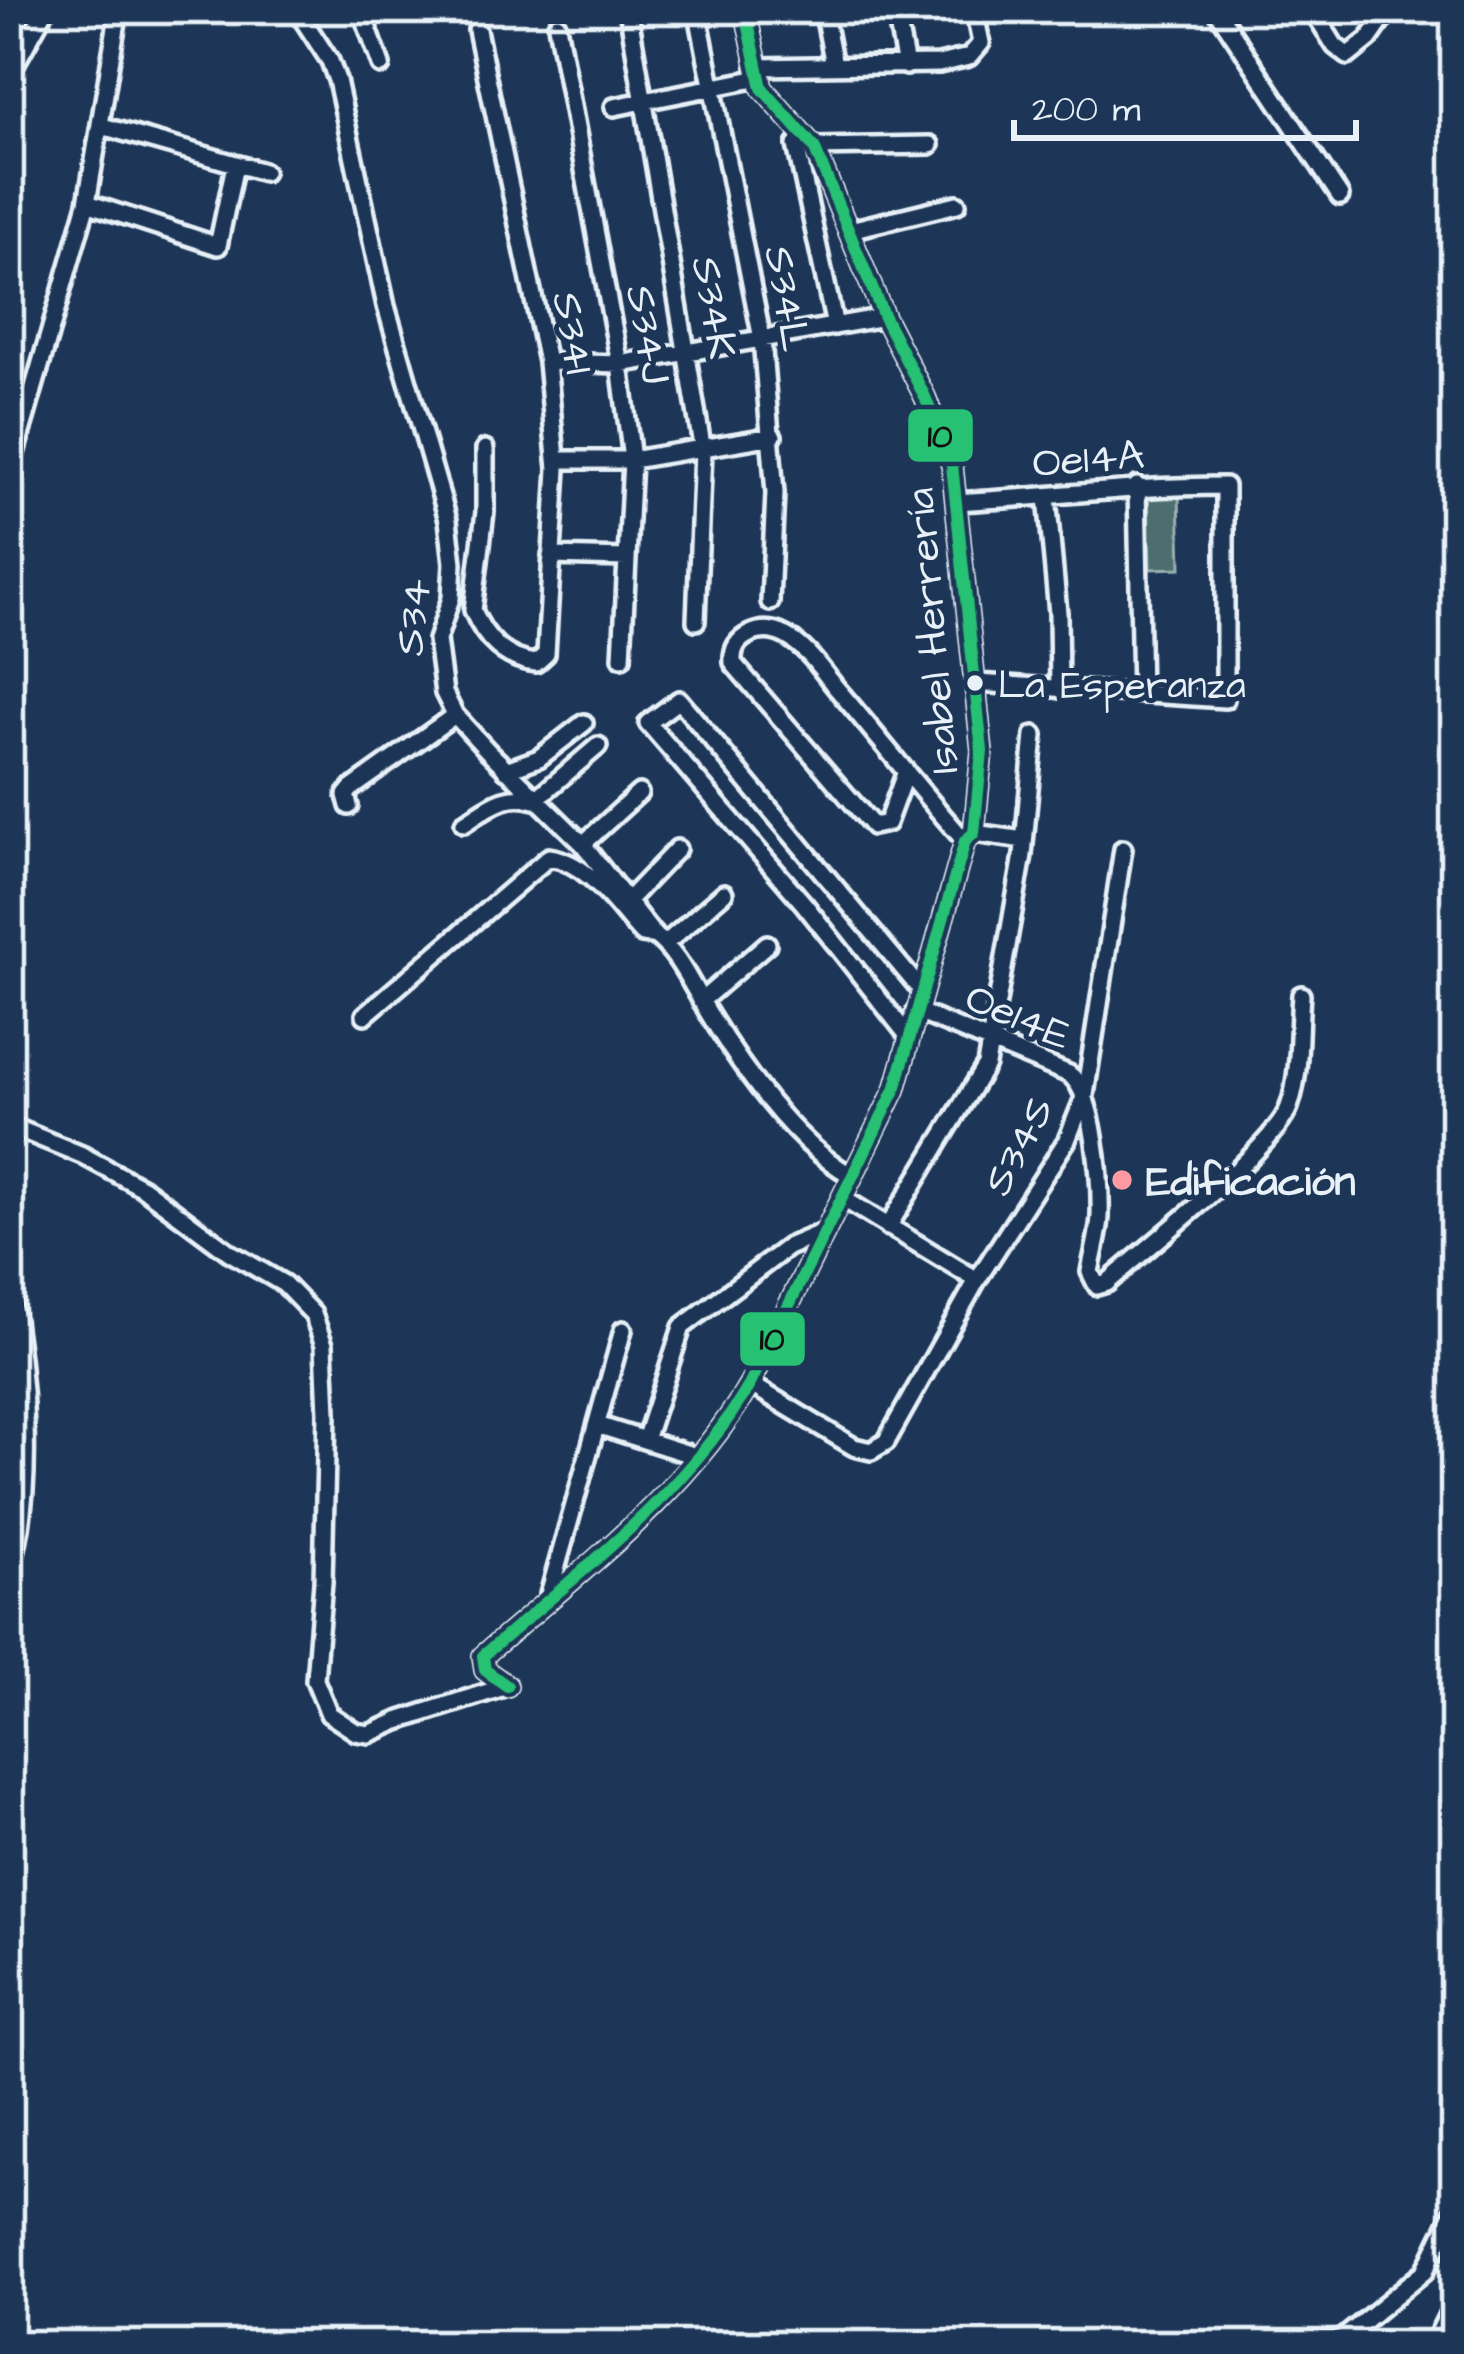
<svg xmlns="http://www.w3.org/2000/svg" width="1464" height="2354" viewBox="0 0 1464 2354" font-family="'Architects Daughter',sans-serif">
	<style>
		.grass { fill: #4e6e6e; stroke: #9bb0b3; stroke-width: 3 }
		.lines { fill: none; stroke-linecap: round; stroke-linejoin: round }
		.minor-casing { stroke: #e8f1f8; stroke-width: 24 }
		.minor { stroke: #1d3557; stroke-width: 15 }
		.bus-1-casing { stroke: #1d3557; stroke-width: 21 }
		.bus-1 { stroke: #26c172; stroke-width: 12 }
		.bus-dot { fill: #e8f1f8; stroke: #1d3557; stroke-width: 4.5 }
		.poi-dot { fill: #ff9aa2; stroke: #1d3557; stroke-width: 4.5 }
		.labels { text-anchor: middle; stroke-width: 10; stroke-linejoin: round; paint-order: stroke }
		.bus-label { font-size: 39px; fill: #e8f1f8; stroke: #1d3557; text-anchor: start }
		.street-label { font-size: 42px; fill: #e8f1f8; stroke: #1d3557 }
		.poi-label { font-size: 42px; font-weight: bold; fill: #e8f1f8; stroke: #1d3557; text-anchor: start }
		.line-badge { stroke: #1d3557; stroke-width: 4.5 }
		.pale-badge-label { font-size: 33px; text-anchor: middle; font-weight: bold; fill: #111 }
	</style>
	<rect width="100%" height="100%" fill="#1d3557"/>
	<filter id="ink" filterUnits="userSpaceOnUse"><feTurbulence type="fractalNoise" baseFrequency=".00833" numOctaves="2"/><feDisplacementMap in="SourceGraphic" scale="24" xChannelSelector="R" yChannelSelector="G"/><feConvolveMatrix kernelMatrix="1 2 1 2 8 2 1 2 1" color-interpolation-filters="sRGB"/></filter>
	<g filter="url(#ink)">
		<!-- grass -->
		<path class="grass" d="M1179,495L1181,568L1150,569L1148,496Z"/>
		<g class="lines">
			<defs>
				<path id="minor" d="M296,9L330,61L337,80L386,306L448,520L453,563L451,598L437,640L444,693L455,715L488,751L583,844L653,934C679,953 693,989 711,1017C744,1071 796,1145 852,1176
					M361,9L381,65
					M628,9L703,451L696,621
					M697,9L762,339L775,493L770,602
					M823,9L834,65
					M895,9L906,66
					M1216,9L1340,196
					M1312,9L1335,46L1348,56L1369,39L1390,9
					M557,25L620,364L632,460L622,658
					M477,30L547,362L557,469L546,654L536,663C505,660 484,638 473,610L485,512V449
					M756,67L939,64L969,57L981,43L974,9
					M9,75L46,9
					M614,107L759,78
					M102,126L264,172
					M796,145L835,326
					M814,147L930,145
					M87,203L218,246L235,165
					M850,230L957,204
					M547,362L620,364L884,317
					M556,460H632L773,436
					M9,474L87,203L119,9
					M1137,486L1141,694
					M1047,497L1058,613L1059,689
					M957,502C1047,497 1135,486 1225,486V699L977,683
					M551,556L627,558
					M506,770L539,758L584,723
					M906,771L887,823L873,826L733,663C732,649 737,640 750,634C763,628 775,630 786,636C808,648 823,672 838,690C881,740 921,792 965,841
					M349,806L346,795L351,789L455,715
					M464,823C489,807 506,791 535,800L598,746
					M974,833L1024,840
					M583,844L639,793
					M629,899L677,849
					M666,943L724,893
					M701,1001L767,944
					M916,1011L1069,1074C1095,1092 1101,1184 1100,1217C1099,1235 1093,1254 1090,1272L1097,1286L1107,1283C1146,1248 1274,1149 1289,1107C1301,1074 1298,1030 1301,995
					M365,1015L549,857C590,863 616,906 642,934L650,935
					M909,1037L804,904L648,723L679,700L921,990
					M9,1125L82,1155L143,1188L229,1252L284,1284L313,1314L324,1345L327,1413L323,1582L315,1680L329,1714L356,1732L369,1734L398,1721L507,1686
					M842,1198L977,1280
					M888,1227L986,1065L1023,855L1034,735
					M9,1286C25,1369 36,1493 9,1574
					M750,1384L854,1447L871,1451L886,1442L977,1280L1067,1140L1085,1095L1123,849
					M597,1425L698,1457
					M645,1440L682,1327L788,1247L823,1232
					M548,1598L623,1330
					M507,1686L485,1670L483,1656C577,1574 687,1493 750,1384L895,1090L965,841L974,833L982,751L952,465L925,397L884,317L814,147L762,88L745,9
					M1298,2345L1341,2340L1425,2271L1455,2209
					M1433,2345L1455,2300"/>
			</defs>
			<!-- minor casing -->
			<use href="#minor" class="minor-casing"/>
			<!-- minor -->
			<use href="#minor" class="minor"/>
			<defs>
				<path id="bus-1" d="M507,1686L485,1670L483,1656C577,1574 687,1493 750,1384L895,1090L965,841L974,833L982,751L952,465L925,397L884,317L814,147L762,88L745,9"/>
			</defs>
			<!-- bus-1 casing -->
			<use href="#bus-1" class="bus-1-casing"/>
			<!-- bus-1 -->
			<use href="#bus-1" class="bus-1"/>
		</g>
	</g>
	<!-- markers -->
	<circle class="bus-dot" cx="975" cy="683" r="10"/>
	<circle class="poi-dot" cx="1122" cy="1180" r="12"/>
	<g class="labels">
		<!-- bus labels -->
		<g class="bus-label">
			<text x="998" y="698">La Esperanza</text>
		</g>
		<!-- street labels -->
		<g class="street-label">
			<text transform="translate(789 298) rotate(80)" y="15">S34L</text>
			<text transform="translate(716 307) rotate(80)" y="15">S34K</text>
			<text transform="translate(575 333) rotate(80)" y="15">S34I</text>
			<text transform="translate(650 334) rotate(80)" y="15">S34J</text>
			<text transform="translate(1088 457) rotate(-5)" y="15">Oe14A</text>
			<text transform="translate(411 617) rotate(-84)" y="15">S34</text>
			<text transform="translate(930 631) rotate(-95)" y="15">Isabel Herrería</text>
			<text transform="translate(1019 1015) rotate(23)" y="15">Oe14E</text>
			<text transform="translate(1017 1145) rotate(-62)" y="15">S34S</text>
		</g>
		<!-- poi labels -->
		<g class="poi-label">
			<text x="1146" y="1195">Edificación</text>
		</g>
	</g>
	<g class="line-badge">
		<rect x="906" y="407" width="69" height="57" rx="12" fill="#26c172"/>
		<rect x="738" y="1310" width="69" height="58" rx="12" fill="#26c172"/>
	</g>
	<g class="pale-badge-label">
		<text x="940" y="447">10</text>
		<text x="772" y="1350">10</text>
	</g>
	<!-- margin -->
	<rect width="1464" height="2354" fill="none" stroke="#1d3557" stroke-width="48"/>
	<rect x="24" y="24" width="1416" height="2306" fill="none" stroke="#e8f1f8" stroke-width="4.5" filter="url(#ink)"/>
	<!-- scale -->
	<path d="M1014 120v18h342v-18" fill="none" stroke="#e8f1f8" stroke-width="6"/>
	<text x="1032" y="120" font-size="36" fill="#e8f1f8" stroke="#1d3557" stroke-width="9" paint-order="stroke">200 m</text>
</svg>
